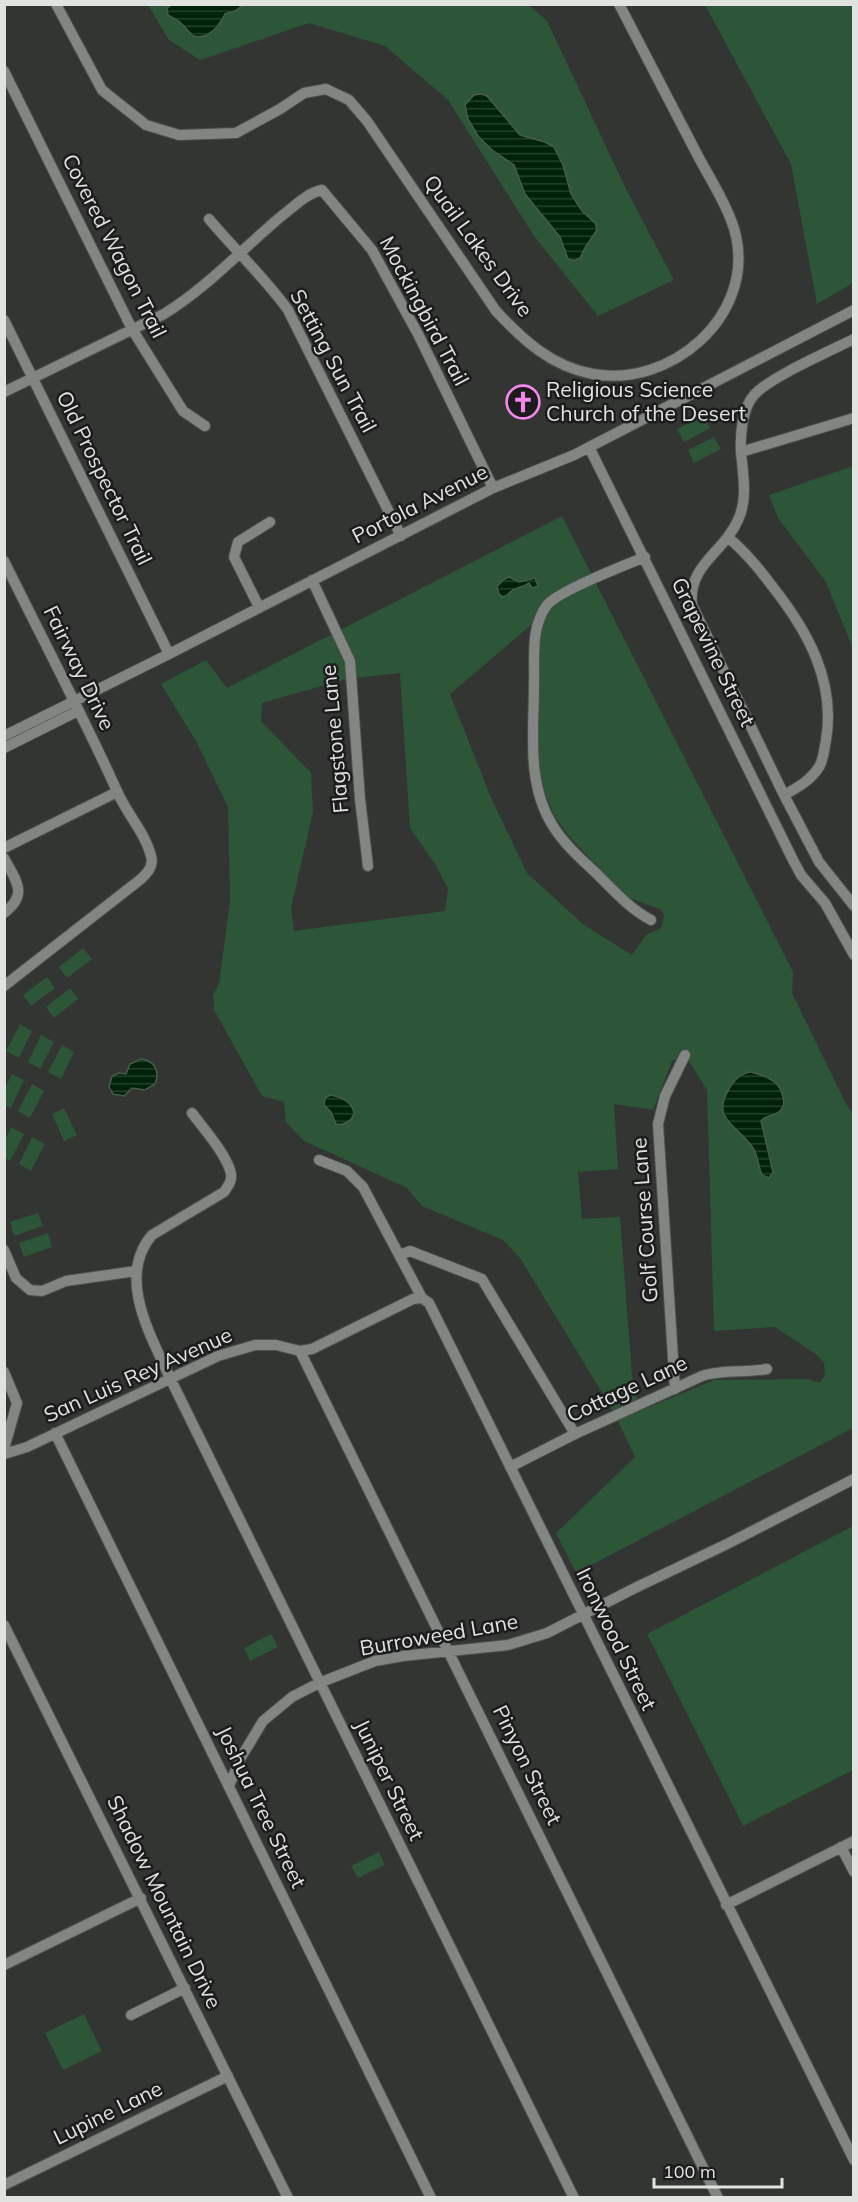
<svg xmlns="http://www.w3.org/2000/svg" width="858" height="2202" viewBox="0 0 858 2202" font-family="Mulish,sans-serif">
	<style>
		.green { fill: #2d5537; fill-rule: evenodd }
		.water { fill: url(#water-rules); stroke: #445c49; stroke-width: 1.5 }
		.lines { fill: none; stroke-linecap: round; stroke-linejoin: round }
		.minor-casing { stroke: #4e504e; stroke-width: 12 }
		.minor { stroke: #828683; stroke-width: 10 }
		.labels { text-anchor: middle; stroke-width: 5; stroke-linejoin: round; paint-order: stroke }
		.street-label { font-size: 21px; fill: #e1e3e1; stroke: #1b1c1b }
		.poi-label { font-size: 21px; fill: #e1e3e1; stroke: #1b1c1b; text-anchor: start }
	</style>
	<defs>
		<pattern id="water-rules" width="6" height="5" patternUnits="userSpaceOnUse" patternTransform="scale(1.5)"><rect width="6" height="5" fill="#002208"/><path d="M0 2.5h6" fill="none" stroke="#25422c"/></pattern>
	</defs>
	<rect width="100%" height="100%" fill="#323532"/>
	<!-- green -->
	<path class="green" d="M148,5H529L547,21L627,191L674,280L598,316L534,236L448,100L385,46L309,23L200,60L169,40Z
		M705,5H853V283L817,304L791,164Z
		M704,416L710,428L684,442L677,429Z
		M714,437L721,449L694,463L688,450Z
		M853,466H854L853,648L826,582L778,518L769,495Z
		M562,516L793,972L792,993L846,1104L853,1114V1428L576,1573L556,1533L635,1457L612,1409L520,1258L503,1240L422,1206L407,1188L304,1141L286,1122L284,1102L262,1096L214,1010L213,995L219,984L230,901L228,807L196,741L161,684L206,660L227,688ZM531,625L537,631L538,761L543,789L554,815L568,835L623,893L632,899L662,910L664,916L661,928L646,935L632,955L584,925L527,873L492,800L450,694ZM400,673L410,828L435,864L448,889L445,911L294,931L291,908L313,812L311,773L261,721L262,703L346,679ZM685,1055L707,1090L714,1331L775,1327L817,1355L824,1363L825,1375L820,1383L807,1379L714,1380L642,1410L633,1388L620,1217L582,1219L578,1172L618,1169L614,1104L653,1110L672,1061Z
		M83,948L92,959L67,978L59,967Z
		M47,977L55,988L31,1006L23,995Z
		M70,988L78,999L54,1018L46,1007Z
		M20,1024L32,1031L19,1058L6,1051Z
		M41,1035L54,1042L40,1069L28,1062Z
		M62,1045L74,1052L61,1079L48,1072Z
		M12,1074L24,1080L11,1108L5,1105V1088Z
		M32,1084L44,1091L30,1118L18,1111Z
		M64,1108L77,1135L64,1141L52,1114Z
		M11,1127L24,1134L10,1161L5,1158V1140Z
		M32,1137L45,1144L31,1171L19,1164Z
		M38,1213L43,1226L14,1236L10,1222Z
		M48,1233L52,1247L24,1257L19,1243Z
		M853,1526V1770L743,1826L647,1634Z
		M271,1634L278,1647L250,1661L244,1648Z
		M379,1852L385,1865L358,1878L351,1866Z
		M84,2014L102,2051L63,2070L45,2033Z"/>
	<!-- water -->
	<path class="water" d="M171,5V4L243,5L235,11L225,14C218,27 209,40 193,36L180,22L168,15L167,8Z
		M481,94L487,96L520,135L545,142L554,147L563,165L571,194L582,211L595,223L597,230L586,246L580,258L574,261L568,259L560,237L525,194L514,165L492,150L478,136L468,119L465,105L474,95Z
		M509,577L519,582L535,578L538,586L532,588L529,583C523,587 519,587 513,590C509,592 508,596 503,597L499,594L497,587L503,580Z
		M141,1059C155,1061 160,1071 155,1084L145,1090L132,1088L124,1096L113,1094L109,1087L112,1076L119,1073L126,1074L130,1064Z
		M751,1072C765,1076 780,1080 783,1097C784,1101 784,1107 781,1110C775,1117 766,1114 761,1121L773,1172L769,1178L762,1175C758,1166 758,1155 753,1148C739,1126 710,1120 729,1089C734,1080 741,1073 751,1072Z
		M330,1095C341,1097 352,1101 354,1113C352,1121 344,1126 336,1124L331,1112L324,1105L325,1098Z"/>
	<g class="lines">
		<defs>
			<path id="minor" d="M56,4L102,90L146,125L179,135L236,133L280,109L304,93L326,89L349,100L367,121L496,311C523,340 552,367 593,374C670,388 754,317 736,236C731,212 711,180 699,158C673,107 646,56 619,4
				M4,71L132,329L183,411L205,426
				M209,219C235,250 264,277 288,310L401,536
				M4,320L169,654
				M854,339C830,351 770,377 754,395C742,409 740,435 741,452C743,475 748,499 738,520C723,554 688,564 692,605L784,795L819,862L854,906
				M4,392L164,314C208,287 244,247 284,214C296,205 307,193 322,190L372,250L418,334L493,488
				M589,447L793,860L801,875L825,903L854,955
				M741,452L854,418
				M729,538C746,553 759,568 772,586C807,630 836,681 826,740C824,749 824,759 819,767C811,780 797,788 784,795
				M645,557C625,565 558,591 547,605C530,628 535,658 534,684C534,731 526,784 553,826C564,844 581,859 596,873C613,890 630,909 651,920
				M4,561C42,638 82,714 117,791C126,813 145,832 151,856C154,866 148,872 141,879L4,986
				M312,580L350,661L360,799L368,866
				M259,607L234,557L238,542L270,522
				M4,736L169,654L493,488L574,455L854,310
				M4,748L78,711
				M4,848L117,792
				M4,858C16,881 29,894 4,913
				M192,1113C203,1128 228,1156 231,1174C232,1182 228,1186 224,1192L152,1235C116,1277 151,1336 170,1378L574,2198
				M319,1160L347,1171L363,1187L422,1298L429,1303L854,2160
				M4,1250L16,1278L30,1290L42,1291L66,1281L136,1271
				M400,1255L410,1251L482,1279L575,1434
				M300,1351L718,2198
				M4,1372L17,1403L4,1449
				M675,1389L658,1124L665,1096L685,1055
				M55,1433L431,2198
				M4,1454L27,1447L218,1356L255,1345H276L300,1351L312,1349L413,1299L422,1298
				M510,1467L575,1434L702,1376C722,1369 746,1373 767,1369
				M4,1625L288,2198
				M229,1786L240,1759L263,1721L292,1697L319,1683L375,1661L403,1656L508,1645L547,1633L635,1588L727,1544L854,1479
				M841,1847L854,1872
				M726,1905L854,1841
				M4,1965L141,1898
				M131,2015L185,1988
				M4,2185L228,2076"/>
		</defs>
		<!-- minor casing -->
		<use href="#minor" class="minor-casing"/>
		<!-- minor -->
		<use href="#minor" class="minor"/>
	</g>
	<!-- icons -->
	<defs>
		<symbol id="church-ring" viewBox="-11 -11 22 22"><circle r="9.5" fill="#1b1c1b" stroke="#f688ed" stroke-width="1.5"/><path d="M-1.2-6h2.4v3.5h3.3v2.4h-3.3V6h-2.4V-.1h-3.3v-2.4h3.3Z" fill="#f688ed"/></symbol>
	</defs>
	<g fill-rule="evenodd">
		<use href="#church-ring" x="504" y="383" width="38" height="38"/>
	</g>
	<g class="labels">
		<!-- street labels -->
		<g class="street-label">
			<text transform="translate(114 246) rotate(63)" y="7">Covered Wagon Trail</text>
			<text transform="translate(478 246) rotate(54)" y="7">Quail Lakes Drive</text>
			<text transform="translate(424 311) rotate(62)" y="7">Mockingbird Trail</text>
			<text transform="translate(333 361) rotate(62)" y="7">Setting Sun Trail</text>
			<text transform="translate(104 478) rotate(64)" y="7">Old Prospector Trail</text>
			<text transform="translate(420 504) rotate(-27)" y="7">Portola Avenue</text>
			<text transform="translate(713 652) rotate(64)" y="7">Grapevine Street</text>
			<text transform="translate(79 668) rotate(64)" y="7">Fairway Drive</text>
			<text transform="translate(335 739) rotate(-95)" y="7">Flagstone Lane</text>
			<text transform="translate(645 1220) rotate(-94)" y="7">Golf Course Lane</text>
			<text transform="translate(138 1375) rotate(-24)" y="7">San Luis Rey Avenue</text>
			<text transform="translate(627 1389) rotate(-25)" y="7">Cottage Lane</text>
			<text transform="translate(439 1635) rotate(-10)" y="7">Burroweed Lane</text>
			<text transform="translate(616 1639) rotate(64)" y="7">Ironwood Street</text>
			<text transform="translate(527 1765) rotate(64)" y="7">Pinyon Street</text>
			<text transform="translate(389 1780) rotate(64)" y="7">Juniper Street</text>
			<text transform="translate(261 1807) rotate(64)" y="7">Joshua Tree Street</text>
			<text transform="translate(164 1902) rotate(64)" y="7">Shadow Mountain Drive</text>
			<text transform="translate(108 2113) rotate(-26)" y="7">Lupine Lane</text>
		</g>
		<!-- poi labels -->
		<g class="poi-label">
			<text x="546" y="397">Religious Science<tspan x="546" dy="24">Church of the Desert</tspan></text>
		</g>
	</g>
	<!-- border -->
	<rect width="858" height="2202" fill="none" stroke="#e1e3e1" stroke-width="12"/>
	<!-- scale -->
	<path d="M654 2178v9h128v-9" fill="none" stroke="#e1e3e1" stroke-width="3"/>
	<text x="663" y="2178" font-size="18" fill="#e1e3e1" stroke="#1b1c1b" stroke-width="4.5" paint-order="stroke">100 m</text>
</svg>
